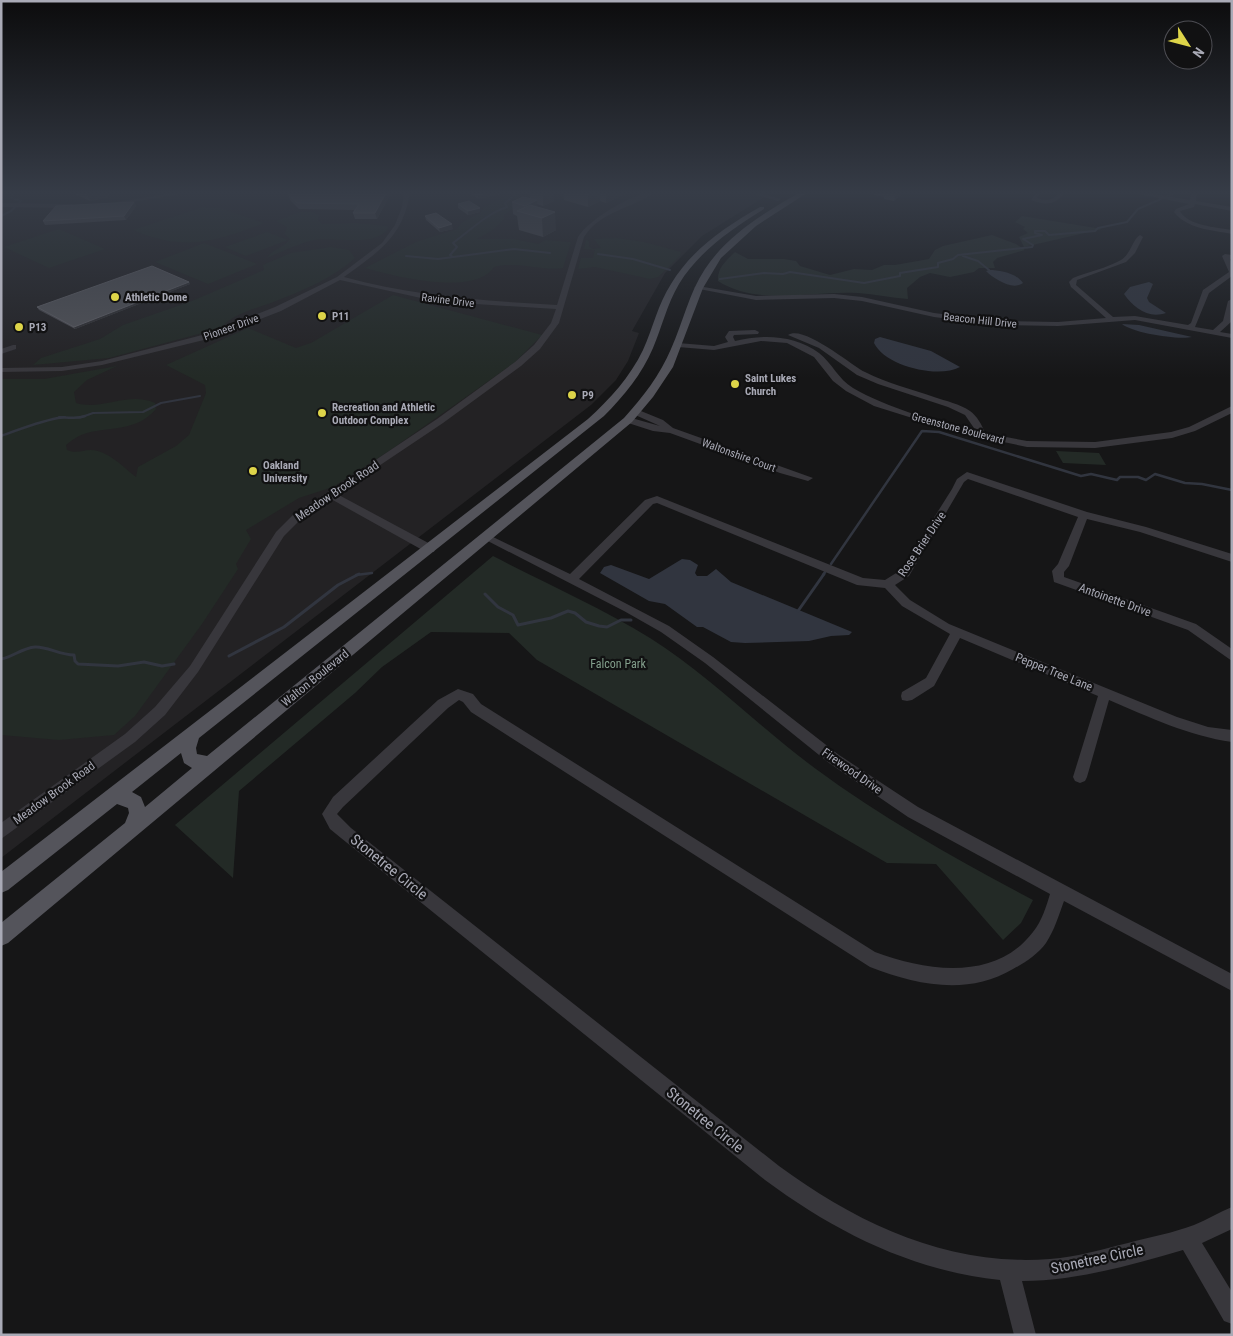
<svg xmlns="http://www.w3.org/2000/svg" width="1233" height="1336" viewBox="0 0 1233 1336" font-family="'Roboto Condensed',sans-serif">
	<style>
		.built { fill: #232224 }
		.green { fill: #232a26 }
		.water { fill: #31353f }
		.lines { fill: none; stroke-linecap: round; stroke-linejoin: round }
		.stream-far2 { stroke: #31353f; stroke-width: 2 }
		.stream-far1 { stroke: #31353f; stroke-width: 2.5 }
		.stream { stroke: #31353f; stroke-width: 3 }
		.minor { fill: #38373c; fill-rule: evenodd }
		.major { fill: #54545b; fill-rule: evenodd }
		.wall { fill: #4a4a4f }
		.shaded-wall { fill: #313134 }
		.building { fill: #54555a; stroke: #626268 }
		.poi-dot { fill: #ddd449; stroke: #111112; stroke-width: 2 }
		.labels { text-anchor: middle; stroke-width: 4.5; stroke-linejoin: round; paint-order: stroke }
		.far-poi-label { font-size: 11px; font-weight: bold; fill: #a9aab6; stroke: #111112; text-anchor: start }
		.far-street-label { font-size: 11px; fill: #a9aab6; stroke: #111112 }
		.street-label { font-size: 12px; fill: #a9aab6; stroke: #111112 }
		.park-label { font-size: 12px; fill: #839f8c; stroke: #111112 }
		.near-street-label { font-size: 15px; fill: #a9aab6; stroke: #111112 }
	</style>
	<rect width="100%" height="100%" fill="#161617"/>
	<!-- built -->
	<path class="built" d="M1,191H774L702,236L665,273L632,331L639,333L628,361L616,380L591,405L1,858Z"/>
	<!-- green -->
	<path class="green" d="M507,196H517L520,201L514,208L504,215V219L494,229L477,239H514L538,244L545,240L571,242L563,268C540,271 516,261 494,267C475,297 393,276 365,268L416,242L457,229L461,223L480,213L484,207Z
		M203,207L220,208L264,223C214,242 185,252 133,230Z
		M299,212H312L319,215L318,220L322,224L355,223L387,226L388,229C371,249 333,235 310,241C295,245 281,252 267,258C273,249 283,248 290,239L285,234L287,227L276,221Z
		M1022,216L1102,229L1024,247L1019,237L1028,233L1023,229L1025,227L1015,222Z
		M59,229L105,249L49,268L4,247Z
		M267,232L288,240L246,256L225,247Z
		M992,235L1016,244L1025,250L997,258L993,262L995,268H979L974,272L950,277L930,273L920,277L907,288L908,299C891,298 875,294 858,293C813,290 758,307 718,281C717,268 726,261 735,252L748,259H784L796,261L800,266L830,275L854,269L872,270L884,265H895L929,259L935,250L943,246Z
		M617,238L644,242L681,252L680,256L658,277L650,279L595,267L578,269L581,258H593L595,250L584,249L586,240L589,241V247L593,249L601,248L594,239Z
		M204,243L257,264L208,284L155,262Z
		M331,247L349,250L355,258C333,278 304,290 276,301C259,308 233,313 221,328L109,358L33,365L41,358L100,339L123,325L192,301L264,270L263,265L291,253Z
		M393,295L542,335L513,364L389,451L333,487L299,498L246,530L251,539L236,564L238,569L202,624L135,716L114,735L59,740L1,735V379H44L117,366L87,380L74,392L76,403C103,411 128,391 155,403L156,409C136,432 113,426 87,433C79,435 72,440 66,445L67,450C77,454 82,450 91,450C109,451 123,467 136,477L138,467L176,446L189,435L206,393L205,385L166,365L248,328L296,348L311,343Z
		M1056,451L1099,453L1106,465L1063,463Z
		M493,556C545,583 600,607 650,638C710,676 760,728 816,769C885,820 958,860 1033,900L1021,923L1003,940L936,864L887,863L537,660L509,633L431,632L382,667L355,693L239,791L233,878L175,825Z"/>
	<!-- water -->
	<path class="water" d="M989,270C1000,270 1016,273 1023,283C1013,291 994,279 986,271Z
		M1149,282L1153,284L1147,298L1149,302L1166,313C1148,319 1134,308 1124,294L1130,287Z
		M1122,324L1139,325L1192,337C1177,340 1133,333 1122,324Z
		M880,337L931,351L960,367C938,379 885,366 874,343L875,339Z
		M682,559L690,560L698,565L695,573L697,576H707L716,569L731,582L852,632L849,635L831,636L809,641L745,643L731,642L703,627H697L665,604L649,601L600,573L604,567L611,565L649,579Z"/>
	<g class="lines">
		<!-- stream-far2 -->
		<path class="stream-far2" d="M1,216L11,211L21,201L12,198L14,191
			M598,254L633,259L670,270
			M406,256L438,259L514,249L550,253
			M963,256L978,261L989,270
			M453,257L450,255L457,247L453,243C471,230 486,214 507,207L505,203L515,195
			M720,279L764,273L783,274L790,272L864,283L900,276V273L938,267V263L953,259L958,255L1032,247L1033,245L1023,239L1042,235L1035,233V231H1045L1049,235L1095,231L1098,228L1127,222L1138,209L1179,191
			M59,417H65
			M82,417L93,413L143,412L161,403L200,396"/>
		<!-- stream-far1 -->
		<path class="stream-far1" d="M1,436C20,429 38,422 58,418C67,416 75,420 85,416
			M831,564L922,431L939,432L1081,476L1091,474L1117,480L1120,477H1138L1146,480L1155,474L1185,483L1202,484L1232,490
			M356,575L372,573
			M823,575L825,572"/>
		<!-- stream -->
		<path class="stream" d="M485,594L498,607L513,615L518,625L551,618L568,611L575,613L586,622L599,626L607,627L621,620H631
			M798,611L824,574
			M229,656L284,627L338,585L359,574
			M1,659C13,657 22,648 35,647C46,646 60,655 74,655L75,661L78,664L118,666L144,662L162,666L174,664"/>
		<!-- minor -->
		<path class="minor" d="M184,191H199L114,205L111,203Z
			M404,191H410C404,237 378,252 344,277C414,296 485,301 557,305L578,237C589,219 636,191 657,191C634,208 600,211 584,237L559,323L540,349L521,366L443,423L337,494L434,546L435,549L434,552H426L331,499L301,519L284,536L198,672L165,715L135,742L1,839V823L125,734L155,707L190,666L276,532L293,515L437,419L515,362L534,345L551,323L556,309L476,304L421,298L340,280L281,311L212,338L102,365L62,371L1,372V368L62,367L102,361L206,334L275,307L337,277L382,243L395,225L402,207Z
			M743,191H753L781,199L778,201Z
			M1037,191H1043L1037,198C1048,202 1053,200 1060,191H1066C1056,205 1047,206 1031,200Z
			M1123,191H1136L1190,200L1191,191H1197L1196,201L1232,207V211L1195,204L1194,207L1180,211C1188,226 1216,227 1232,230V234C1212,230 1187,229 1174,212L1176,209L1189,204Z
			M1227,191H1232V194Z
			M1,203L72,204L75,206L72,208L1,207Z
			M1140,235L1143,237L1135,253L1126,262L1077,280L1076,285L1113,317L1135,316L1188,325L1191,323L1203,290L1229,272L1222,256L1225,254L1232,255V259H1230L1232,263V276L1209,293L1195,327L1213,330L1223,321L1228,301L1232,299L1231,322L1220,332L1232,334V338L1135,320L1058,326L997,325L934,317L862,301L834,298L756,300L694,288L698,286L756,296L834,294L862,297L934,313L997,321L1058,322L1106,318L1071,287L1069,282L1073,278C1088,272 1107,268 1121,260C1131,254 1132,240 1140,235Z
			M755,330L759,332L758,334L734,335L733,337L735,341C763,334 795,335 819,353C832,363 838,379 853,388C885,407 939,423 976,431L965,415L948,407L878,384L857,375L819,348L788,335C803,324 851,365 865,372C887,383 911,389 934,397C946,401 960,404 970,411C977,416 982,425 985,433L1027,441L1095,442L1171,432L1189,427L1232,406V413L1195,431L1172,438L1095,448L1027,447L960,433L874,406L846,391L833,381L814,357L787,343L761,341L714,350L678,347L674,345L678,343L714,346L728,342L725,337L729,331Z
			M13,345H16V349L1,354V349Z
			M636,409L663,420L673,428L813,478L808,481L780,473L670,433L653,431L625,422L624,420L628,417L660,426L633,414L632,412Z
			M967,472L1087,512L1146,527L1232,554V562L1140,532L1087,519L1069,566L1064,572V577L1196,624L1232,649V661L1188,630L1054,582L1052,571L1058,564L1078,517L968,479L964,482L909,576L895,585L910,600L949,624L1177,717L1208,727L1232,730V742C1189,736 1149,717 1109,700L1087,777L1085,781L1080,783L1075,781L1073,777L1098,696L960,638L934,686L912,700L907,701L902,700L901,696L902,692L926,678L950,634L902,606L885,588L857,585L657,503L653,504L579,579L669,626L713,657L839,755L918,807L1232,974V991L1064,901C1059,915 1054,931 1046,943C1038,954 1025,963 1013,969C967,996 917,985 870,967L471,712L463,702L459,700L448,708L343,807L337,814L351,828L779,1166C858,1224 949,1267 1050,1259C1077,1257 1103,1249 1128,1243C1150,1237 1173,1233 1194,1225C1207,1220 1219,1212 1232,1207V1229L1202,1243L1232,1292V1324L1224,1321L1183,1250C1131,1265 1076,1281 1022,1281L1036,1335H1014L1000,1280C913,1271 835,1232 765,1180L341,838L330,829L322,814L333,797L438,700L458,689L473,694L481,704L875,952C926,971 995,982 1033,932C1042,921 1046,907 1050,894L908,817L829,763L705,663L661,632L624,611L482,538L483,536H491L570,574L645,500L657,496L863,578L885,580L901,570L952,489L957,479Z"/>
		<!-- major -->
		<path class="major" d="M802,191H810L756,226L721,258L703,288L673,367L653,397L632,422L8,943L1,946V923L125,823L129,813L128,808L117,804L8,890L1,893V872L588,419C610,399 630,377 643,350C653,328 658,304 671,284C692,249 725,227 760,207H764V209C732,229 699,251 679,284C667,304 662,327 653,348C642,374 624,396 604,416L199,738L196,748L197,754L207,756L624,418C643,397 660,375 671,349C683,322 689,293 705,269C729,233 766,212 802,191ZM181,753L184,763L192,768L145,807L141,797L132,792Z"/>
	</g>
	<!-- wall -->
	<path class="wall" d="M69,191H108L109,197L90,201L70,192Z
		M289,191H392L377,219H355L353,213L355,210L299,209L290,200L288,194Z
		M467,191H501V194L478,199Z
		M530,191H554V201L543,206L537,204V207L556,230L543,237L519,230L517,216L513,214L512,202L530,198Z
		M563,191H625V194L606,203L600,201L588,207L564,200Z
		M858,191H903L902,194L894,201L884,199V197Z
		M134,202L136,206L126,220L45,225L43,221Z
		M458,204L480,208V212L468,215L458,208Z
		M425,216L453,229L440,232L426,220Z
		M189,282L190,284L75,329L39,310L37,307Z"/>
	<!-- shaded-wall -->
	<path class="shaded-wall" d="M86,191H108L109,197L90,201Z
		M387,191H392L377,219L375,213Z
		M495,191H501V194L478,199V195Z
		M549,191H554V201L543,206V194Z
		M595,191H600V201L588,207V194Z
		M606,191H625V194L606,203Z
		M898,191H903L902,194L894,201L896,193Z
		M537,200L538,212L526,213L525,206Z
		M134,202L136,206L126,220L124,216Z
		M480,208V212L468,215V211Z
		M555,212L556,230L543,237L542,218Z
		M452,224L453,229L440,232L439,228Z
		M189,282L190,284L75,329L74,327Z"/>
	<!-- building -->
	<path class="building" d="M289,191H387L375,213H353L359,204L297,203L288,194Z
		M472,191H495L478,195Z
		M532,191H549L543,194Z
		M575,191H595L588,194Z
		M887,191H898L896,193Z
		M523,197L537,200L525,206L512,202Z
		M469,201L480,208L468,211L458,204Z
		M134,202L124,216L43,221L56,206Z
		M530,205L555,212L542,218L517,211Z
		M436,213L452,224L439,228L425,216Z
		M152,266L189,282L74,327L37,307Z"/>
	<!-- sky -->
	<linearGradient id="sky" x2="0" y2="1"><stop stop-color="#0c0c0d"/><stop offset="0.51" stop-color="#363c47"/><stop offset="1" stop-color="#363c47" stop-opacity="0"/></linearGradient>
	<rect width="1233" height="378" fill="url(#sky)"/>
	<!-- markers -->
	<g class="poi-dot">
		<circle cx="115" cy="297" r="5"/>
		<circle cx="322" cy="316" r="5"/>
		<circle cx="19" cy="327" r="5"/>
		<circle cx="735" cy="384" r="5"/>
		<circle cx="572" cy="395" r="5"/>
		<circle cx="322" cy="413" r="5"/>
		<circle cx="253" cy="471" r="5"/>
	</g>
	<g class="labels">
		<!-- far-poi labels -->
		<g class="far-poi-label">
			<text x="125" y="301">Athletic Dome</text>
			<text x="332" y="320">P11</text>
			<text x="29" y="331">P13</text>
			<text x="745" y="382">Saint Lukes<tspan x="745" dy="13">Church</tspan></text>
			<text x="582" y="399">P9</text>
			<text x="332" y="411">Recreation and Athletic<tspan x="332" dy="13">Outdoor Complex</tspan></text>
			<text x="263" y="469">Oakland<tspan x="263" dy="13">University</tspan></text>
		</g>
		<!-- far-street labels -->
		<g class="far-street-label">
			<text transform="translate(448 300) rotate(7)" y="4">Ravine Drive</text>
			<text transform="translate(980 320) rotate(6)" y="4">Beacon Hill Drive</text>
			<text transform="translate(231 327) rotate(-20)" y="4">Pioneer Drive</text>
			<text transform="translate(958 428) rotate(15)" y="4">Greenstone Boulevard</text>
			<text transform="translate(739 455) rotate(20)" y="4">Waltonshire Court</text>
		</g>
		<!-- street labels -->
		<g class="street-label">
			<text transform="translate(337 491) rotate(-34)" y="4">Meadow Brook Road</text>
			<text transform="translate(922 544) rotate(-56)" y="4">Rose Brier Drive</text>
			<text transform="translate(1115 600) rotate(20)" y="4">Antoinette Drive</text>
			<text transform="translate(1054 672) rotate(22)" y="4">Pepper Tree Lane</text>
			<text transform="translate(315 678) rotate(-39)" y="4">Walton Boulevard</text>
			<text transform="translate(852 771) rotate(35)" y="4">Firewood Drive</text>
			<text transform="translate(54 793) rotate(-36)" y="4">Meadow Brook Road</text>
		</g>
		<!-- park labels -->
		<g class="park-label">
			<text x="618" y="668">Falcon Park</text>
		</g>
		<!-- near-street labels -->
		<g class="near-street-label">
			<text transform="translate(389 867) rotate(39)" y="5">Stonetree Circle</text>
			<text transform="translate(705 1120) rotate(39)" y="5">Stonetree Circle</text>
			<text transform="translate(1097 1259) rotate(-12)" y="5">Stonetree Circle</text>
		</g>
	</g>
	<!-- border -->
	<rect width="1233" height="1336" fill="none" stroke="#a9aab6" stroke-width="5"/>
	<!-- north arrow -->
	<g transform="translate(1188 45) rotate(126)"><circle r="24" fill="#111112" stroke="#4e4e54"/>
	<path d="M0-4L9 19L0 12L-9 19Z" fill="#ddd449"/>
	<text y="-8" font-size="14" font-weight="bold" text-anchor="middle" fill="#a9aab6">N</text>
	</g>
</svg>
